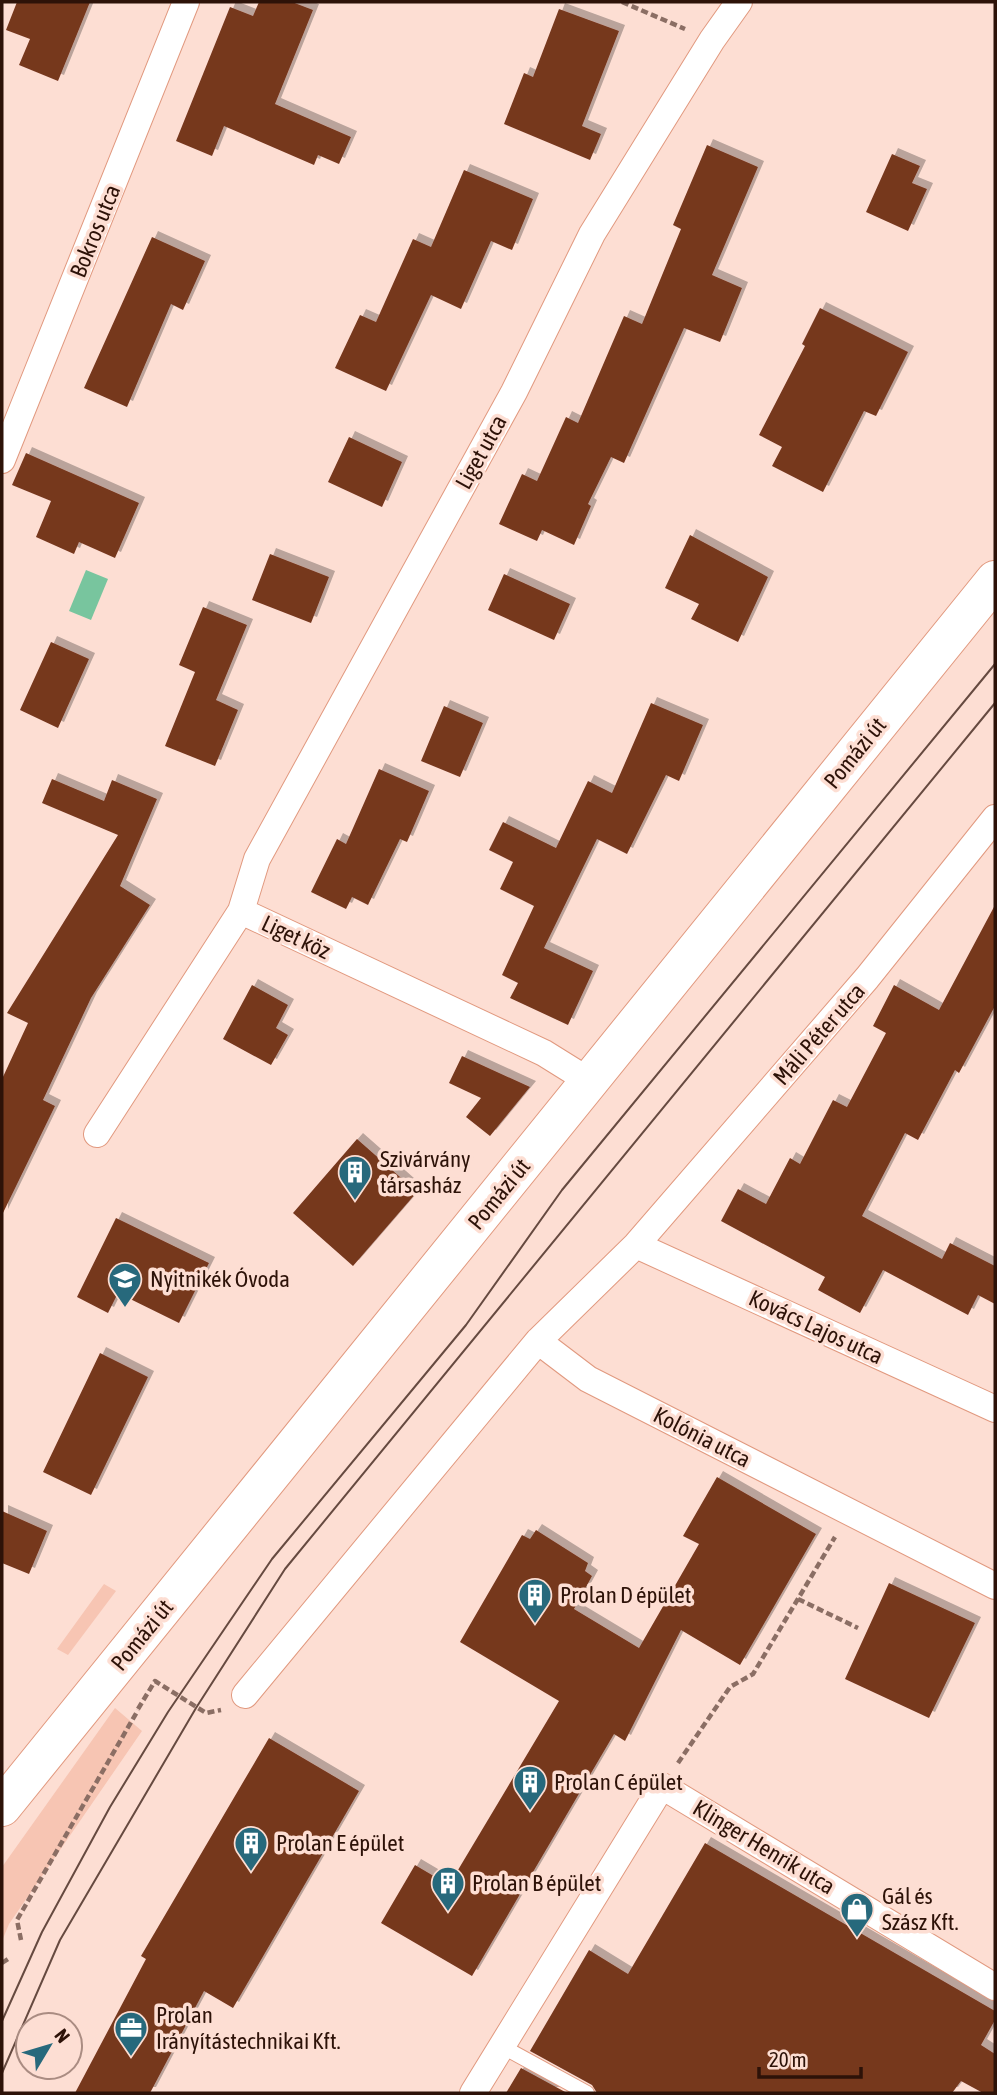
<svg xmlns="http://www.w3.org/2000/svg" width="997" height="2095" viewBox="0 0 997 2095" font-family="'Asap Condensed',sans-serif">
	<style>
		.green { fill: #f7c5b3 }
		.water { fill: #78c59e }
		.building { fill: #76371f; filter: url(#shadow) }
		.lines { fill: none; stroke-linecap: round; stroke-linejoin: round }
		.lane-casing { stroke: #e1997f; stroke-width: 16 }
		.street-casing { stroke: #e1997f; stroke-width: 28 }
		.secondary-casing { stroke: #e1997f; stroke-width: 40 }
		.path { stroke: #8b6e64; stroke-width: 4.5; stroke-dasharray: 7 3.5; stroke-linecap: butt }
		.lane { stroke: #fff; stroke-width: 14 }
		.street { stroke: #fff; stroke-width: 26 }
		.secondary { stroke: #fff; stroke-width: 38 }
		.tram { stroke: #664a40; stroke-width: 2 }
		.labels { text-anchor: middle; stroke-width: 7; stroke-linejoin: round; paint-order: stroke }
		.street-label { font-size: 23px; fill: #2d1208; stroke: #fdded3 }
		.poi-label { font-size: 23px; fill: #2d1208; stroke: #fdded3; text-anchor: start }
	</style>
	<defs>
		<filter id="shadow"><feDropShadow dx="6" dy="-6" stdDeviation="0" flood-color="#0004"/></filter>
	</defs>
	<rect width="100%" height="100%" fill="#fdded3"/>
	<!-- green -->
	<path class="green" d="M104,1584L116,1591L68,1655L57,1649Z
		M115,1708L142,1731L9,1924L2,1941V1867Z"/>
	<!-- water -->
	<path class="water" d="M86,570L108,579L91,620L69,611Z"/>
	<!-- building -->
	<path class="building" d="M17,2H90L58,81L19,65L30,39L6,30Z
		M259,2H292L313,10L275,104L351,137L339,164L318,155L314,165L224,126L212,156L176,141L230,7L253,16Z
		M559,9L619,31L582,126L601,134L590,160L504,124L524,73L533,77Z
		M707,145L758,167L712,275L742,288L720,342L684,328L624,463L611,457L588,504L591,506L574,545L542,530L537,541L499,524L522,474L537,481L566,417L578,423L624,316L642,324L681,229L673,225Z
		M892,154L920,166L912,183L927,189L908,231L866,212Z
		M464,170L533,199L512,250L491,241L461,309L431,295L386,391L335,368L360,315L376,322L413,239L431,247Z
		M152,237L205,261L183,310L171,304L127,407L84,388Z
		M820,308L908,352L876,416L864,411L823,492L772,466L782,447L759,435L805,346L802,344Z
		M349,437L402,462L382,507L328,482Z
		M26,453L139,503L115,558L79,542L74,554L36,537L51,501L12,485Z
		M690,535L768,577L738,642L691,619L699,604L665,588Z
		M270,554L329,577L311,623L252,600Z
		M504,574L570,604L554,640L488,610Z
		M203,607L247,625L216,700L238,710L215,766L165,746L195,672L179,665Z
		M51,642L89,659L58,728L20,710Z
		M651,703L703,725L679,781L666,775L627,854L597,839L544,948L593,971L568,1025L510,998L518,983L502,975L534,906L500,889L513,862L489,850L503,822L556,848L588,781L612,793Z
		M444,706L483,723L460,777L421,761Z
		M379,769L429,791L407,842L400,839L368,905L352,897L346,909L311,892L337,839L346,844Z
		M52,779L104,801L112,780L157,799L120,886L150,905L91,998L43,1100L55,1106L2,1215V1079L28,1023L7,1013L118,835L42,803Z
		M995,905V1006L959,1073L955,1070L918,1140L905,1133L862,1216L942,1259L950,1243L995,1266V1304L978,1295L968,1315L883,1270L860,1313L818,1290L825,1277L721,1221L738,1189L766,1204L790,1158L800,1164L833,1100L847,1107L886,1033L873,1026L894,985L939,1010Z
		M252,985L288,1005L276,1028L288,1035L271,1065L223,1039Z
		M462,1056L530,1087L490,1136L466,1117L481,1098L449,1083Z
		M357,1139L417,1192L353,1266L293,1213Z
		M116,1218L209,1263L179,1323L118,1293L108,1313L77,1297Z
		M100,1353L148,1377L91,1495L43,1472Z
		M717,1477L816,1534L740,1665L681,1630L625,1741L614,1734L472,1976L381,1923L415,1865L449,1885L559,1701L460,1642L522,1535L530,1539L536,1530L588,1563L585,1571L592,1576L574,1609L639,1648L699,1544L683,1536Z
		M2,1511L47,1531L29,1574L2,1563Z
		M889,1583L975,1623L929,1718L845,1679Z
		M269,1738L359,1791L233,2008L204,1991L150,2093H75L146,1959L141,1956Z
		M705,1843L995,2011V2020L981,2045L995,2054V2093H983L961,2081L952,2093H597L592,2085L530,2051L589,1950L628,1974Z
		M521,2068L567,2093H506Z"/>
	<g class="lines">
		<defs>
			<path id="lane" d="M503,2047L587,2093"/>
			<path id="street" d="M2,460L186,2
				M241,911L544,1053L589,1081
				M97,1134L241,911L257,859L514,392L592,234L712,40L739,2
				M636,1245L995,1409
				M538,1341L588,1379L995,1586
				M245,1695L538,1341L636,1245L867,978L995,818
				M473,2093L662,1786L995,1987"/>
			<path id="secondary" d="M2,1807L995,580"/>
		</defs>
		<!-- lane casing -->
		<use href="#lane" class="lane-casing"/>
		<!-- street casing -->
		<use href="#street" class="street-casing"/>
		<!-- secondary casing -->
		<use href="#secondary" class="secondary-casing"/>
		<!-- path -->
		<path class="path" d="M622,2L685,29
			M798,1599L858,1628
			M138,1709L155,1681L206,1713L221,1710
			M678,1763L730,1687L753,1674L835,1537
			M21,1940L17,1920L138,1710
			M2,1963L8,1959"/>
		<!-- lane -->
		<use href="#lane" class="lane"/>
		<!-- street -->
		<use href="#street" class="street"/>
		<!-- secondary -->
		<use href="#secondary" class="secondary"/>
		<!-- tram -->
		<path class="tram" d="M2,2021L42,1932L110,1807L168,1712L272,1559L466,1325L562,1190L995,664
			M2,2073L60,1940L196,1708L285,1569L995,703"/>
	</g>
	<!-- icons -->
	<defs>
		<symbol id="building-pin" viewBox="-11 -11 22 30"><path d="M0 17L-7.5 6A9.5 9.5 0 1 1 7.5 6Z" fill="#27697c" stroke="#fdded3"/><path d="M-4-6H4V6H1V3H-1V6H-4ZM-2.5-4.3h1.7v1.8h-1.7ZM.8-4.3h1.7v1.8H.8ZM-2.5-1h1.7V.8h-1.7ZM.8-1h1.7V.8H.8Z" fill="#fff"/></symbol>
		<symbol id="school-pin" viewBox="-11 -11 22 30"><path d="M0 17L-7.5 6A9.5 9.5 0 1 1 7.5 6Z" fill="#27697c" stroke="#fdded3"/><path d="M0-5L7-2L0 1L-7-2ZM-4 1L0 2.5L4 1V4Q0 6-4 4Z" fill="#fff"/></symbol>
		<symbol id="shop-pin" viewBox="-11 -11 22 30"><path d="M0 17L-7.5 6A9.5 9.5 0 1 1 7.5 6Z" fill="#27697c" stroke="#fdded3"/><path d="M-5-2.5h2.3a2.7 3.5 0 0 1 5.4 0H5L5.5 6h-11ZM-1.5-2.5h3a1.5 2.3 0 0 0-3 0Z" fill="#fff"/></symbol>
		<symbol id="office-pin" viewBox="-11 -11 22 30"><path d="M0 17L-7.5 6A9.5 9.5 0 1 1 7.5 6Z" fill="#27697c" stroke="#fdded3"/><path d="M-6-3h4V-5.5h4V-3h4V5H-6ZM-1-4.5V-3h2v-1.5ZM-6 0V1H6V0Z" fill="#fff"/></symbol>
	</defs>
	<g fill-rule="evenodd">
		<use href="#building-pin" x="336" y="1153" width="38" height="52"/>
		<use href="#school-pin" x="106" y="1260" width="38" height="52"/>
		<use href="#building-pin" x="516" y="1576" width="38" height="52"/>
		<use href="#building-pin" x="511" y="1763" width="38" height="52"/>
		<use href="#building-pin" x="232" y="1824" width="38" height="52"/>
		<use href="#building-pin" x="429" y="1864" width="38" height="52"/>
		<use href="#shop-pin" x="838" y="1890" width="38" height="52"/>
		<use href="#office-pin" x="112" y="2009" width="38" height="52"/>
	</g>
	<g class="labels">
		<!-- street labels -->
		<g class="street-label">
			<text transform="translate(95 231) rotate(-68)" y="8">Bokros utca</text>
			<text transform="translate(481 452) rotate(-61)" y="8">Liget utca</text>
			<text transform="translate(855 753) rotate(-51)" y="8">Pomázi út</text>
			<text transform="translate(296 937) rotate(25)" y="8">Liget köz</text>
			<text transform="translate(819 1034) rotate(-49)" y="8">Máli Péter utca</text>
			<text transform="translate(499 1194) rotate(-51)" y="8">Pomázi út</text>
			<text transform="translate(816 1327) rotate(25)" y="8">Kovács Lajos utca</text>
			<text transform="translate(702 1437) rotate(27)" y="8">Kolónia utca</text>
			<text transform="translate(142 1635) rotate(-51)" y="8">Pomázi út</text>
			<text transform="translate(764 1847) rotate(31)" y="8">Klinger Henrik utca</text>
		</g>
		<!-- poi labels -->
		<g class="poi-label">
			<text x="380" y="1167">Szivárvány<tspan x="380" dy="26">társasház</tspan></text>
			<text x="150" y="1287">Nyitnikék Óvoda</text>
			<text x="560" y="1603">Prolan D épület</text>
			<text x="554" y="1790">Prolan C épület</text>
			<text x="276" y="1851">Prolan E épület</text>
			<text x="472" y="1891">Prolan B épület</text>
			<text x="882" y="1904">Gál és<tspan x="882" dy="26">Szász Kft.</tspan></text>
			<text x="156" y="2023">Prolan<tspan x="156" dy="26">Irányítástechnikai Kft.</tspan></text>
		</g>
	</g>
	<!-- border -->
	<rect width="997" height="2095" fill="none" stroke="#2d1208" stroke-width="7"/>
	<!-- north arrow -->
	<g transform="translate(49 2046) rotate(52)"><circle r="33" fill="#fdded3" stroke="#aa8c82" stroke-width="2"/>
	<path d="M0-5L12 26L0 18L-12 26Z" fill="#27697c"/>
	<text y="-10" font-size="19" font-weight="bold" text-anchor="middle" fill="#2d1208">N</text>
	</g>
	<!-- scale -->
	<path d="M759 2067v10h102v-10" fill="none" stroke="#2d1208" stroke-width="3.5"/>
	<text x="769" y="2067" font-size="21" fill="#2d1208" stroke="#fdded3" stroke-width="5" paint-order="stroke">20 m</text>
</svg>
